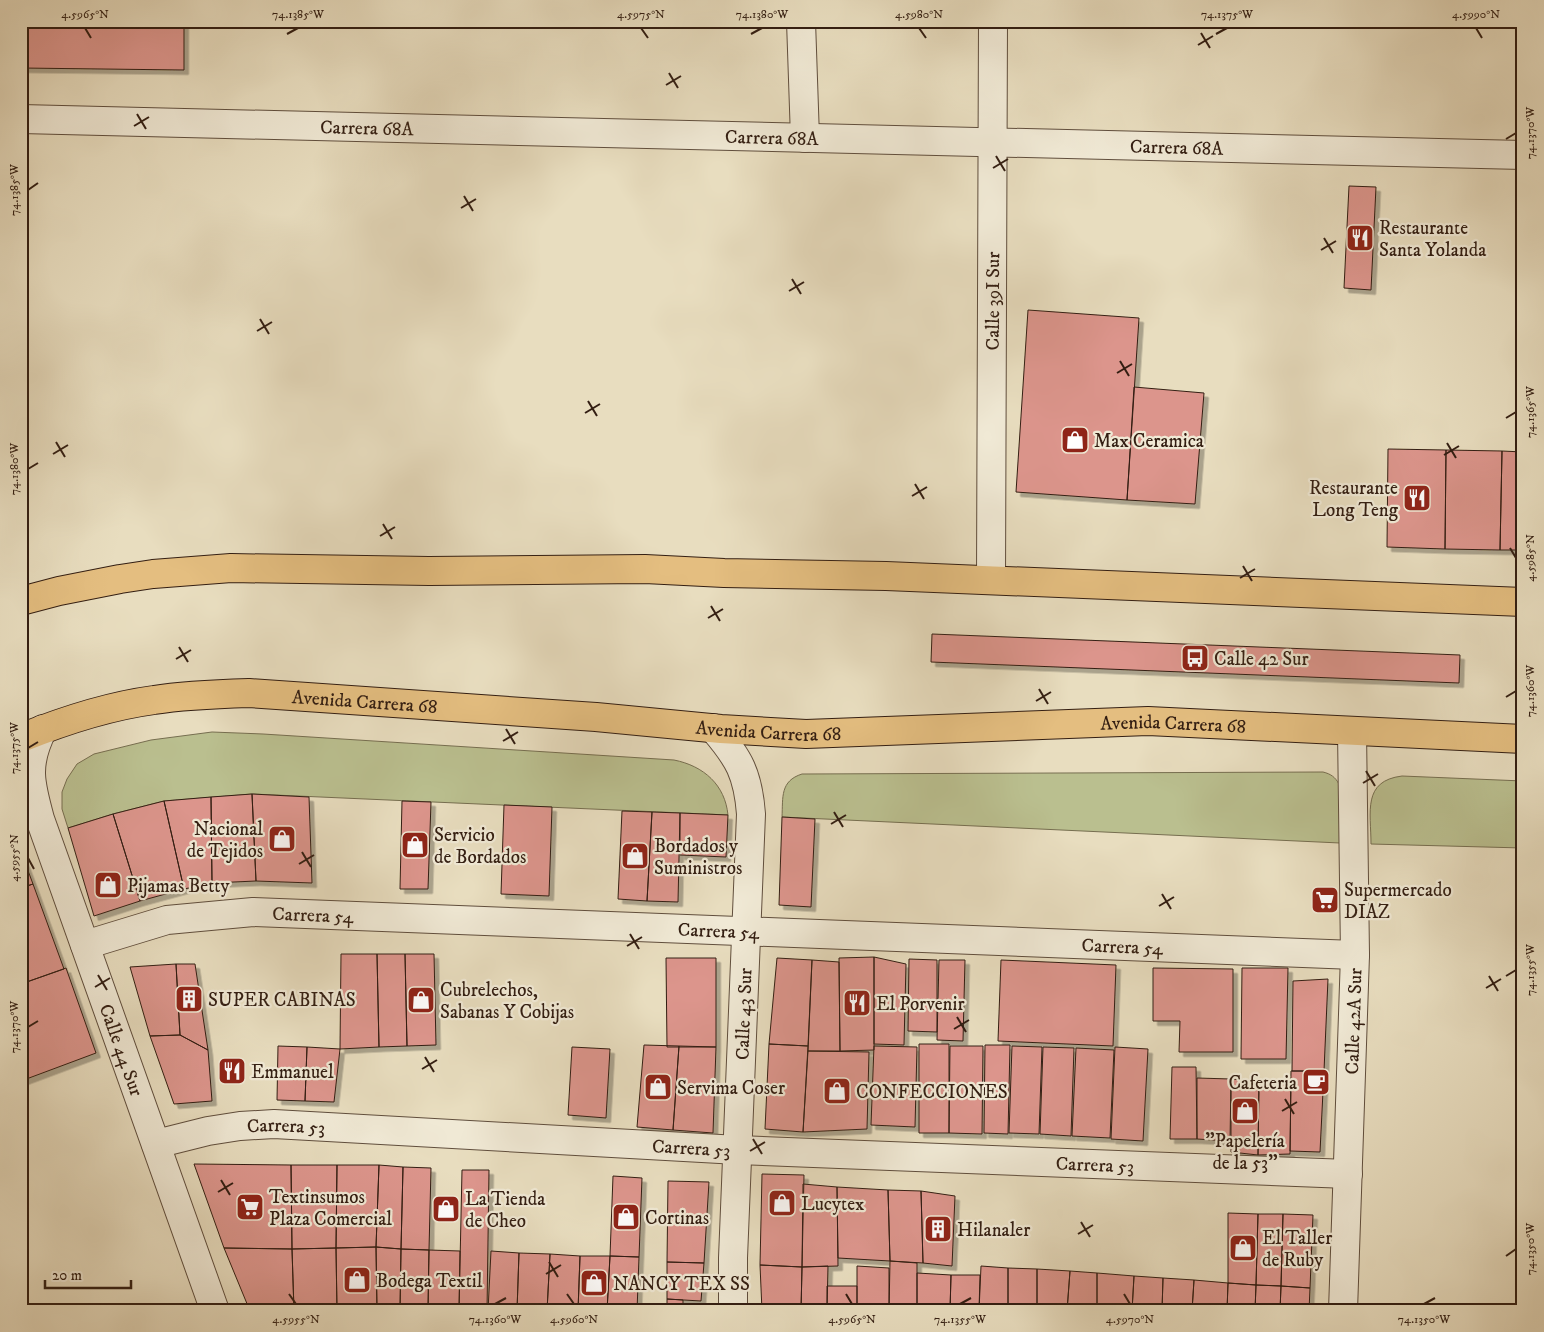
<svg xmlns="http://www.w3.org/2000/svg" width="1544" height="1332" viewBox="0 0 1544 1332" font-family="'IM FELL DW Pica',serif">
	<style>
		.green { fill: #babf8f; stroke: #766e50 }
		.building { fill: #dc958c; stroke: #331e12; filter: url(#shadow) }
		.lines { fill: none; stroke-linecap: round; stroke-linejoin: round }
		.minor-casing { stroke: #604e3d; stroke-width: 30 }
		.major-casing { stroke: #331e12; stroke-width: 30 }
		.minor { stroke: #f0e9d5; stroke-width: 28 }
		.major { stroke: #e4be80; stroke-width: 28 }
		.ticks { fill: none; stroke: #331e12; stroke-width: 2 }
		.labels { text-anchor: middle; stroke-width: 4.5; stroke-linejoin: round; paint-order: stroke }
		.street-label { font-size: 19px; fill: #331e12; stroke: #f0e9d5 }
		.poi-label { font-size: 19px; fill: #331e12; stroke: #f0e9d5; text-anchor: start }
		.neatline { fill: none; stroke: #331e12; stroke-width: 2 }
		.ticks-label { font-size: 12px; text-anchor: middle; fill: #331e12 }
	</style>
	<defs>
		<filter id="shadow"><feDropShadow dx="4.5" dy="4.5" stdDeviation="0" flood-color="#0004"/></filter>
	</defs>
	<rect width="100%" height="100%" fill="#e8ddbf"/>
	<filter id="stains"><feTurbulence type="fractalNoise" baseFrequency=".004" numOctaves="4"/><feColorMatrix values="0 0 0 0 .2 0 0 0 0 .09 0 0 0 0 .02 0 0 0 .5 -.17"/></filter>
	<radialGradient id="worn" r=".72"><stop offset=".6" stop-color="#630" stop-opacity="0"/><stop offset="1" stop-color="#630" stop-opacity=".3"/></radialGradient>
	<!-- green -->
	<path class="green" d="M212,732L263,734L674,760C704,766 725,785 728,815L252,794L164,801L113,814L68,828L62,809V792L67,779L77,764L94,754L151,740Z
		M1323,772C1331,774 1335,777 1339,784L1340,843L782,817C783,797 780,781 802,774Z
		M1402,776L1523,781V848L1371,844C1371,812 1362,781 1402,776Z"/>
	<!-- building -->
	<path class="building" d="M21,21H184V70L21,68Z
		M1349,186L1376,187L1371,290L1344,288Z
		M1028,310L1139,318L1127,500L1016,492Z
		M1134,387L1204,393L1195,504L1127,500Z
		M1388,449L1446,450L1445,549L1387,547Z
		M1446,450L1502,451L1500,550L1445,549Z
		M1502,451L1523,452V550H1500Z
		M932,634L1460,655L1459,683L931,662Z
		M252,794L309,797L312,883L256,881Z
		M252,794L256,881L212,883L211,797Z
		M211,797L212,883L184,889L164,801Z
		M164,801L184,889L140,901L113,814Z
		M402,801L431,802L428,889H400Z
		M504,805L552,807L549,896L501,894Z
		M622,811L652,812L647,901L618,899Z
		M652,812L680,813L678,902L647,901Z
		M680,813L728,815L726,857L680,855Z
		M113,814L140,901L94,916L68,828Z
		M782,817L815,819L811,907L779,905Z
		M21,852L33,884L21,888Z
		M33,884L64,969L21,984V888Z
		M341,954H377L379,1047L340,1049Z
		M377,954H405L407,1046L379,1047Z
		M405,954H434L436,1045L407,1046Z
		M874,957V1050L840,1051L839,958Z
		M874,957L906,964L904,1045L874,1044Z
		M666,958H716V1047H667Z
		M777,958L812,960L808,1046L769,1044Z
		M909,959L937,960V1032L908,1031Z
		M812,960L839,962L840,1051H808Z
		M939,960H965L963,1041L937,1040Z
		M1001,960L1116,965L1113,1046L998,1041Z
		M176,964L180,1035L150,1036L130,967Z
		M176,964H195L208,1050L180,1035Z
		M66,968L96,1053L21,1081V984Z
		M1153,968L1233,969V1052H1179L1180,1021H1153Z
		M1242,968H1288L1286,1059H1241Z
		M1328,979L1324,1071H1292L1293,981Z
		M180,1035L208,1050L212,1101L174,1104L150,1036Z
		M769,1044L808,1046L803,1132L765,1129Z
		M919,1044H949V1133H919Z
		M644,1045L679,1046L673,1130L637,1127Z
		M985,1045H1010L1008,1134L984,1133Z
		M278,1046L307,1047L305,1101L277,1100Z
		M679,1046L716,1047L713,1133L673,1130Z
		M874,1046L917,1047L915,1127L871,1125Z
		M950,1046H983L982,1134L949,1133Z
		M1012,1046L1042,1047L1039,1134L1009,1133Z
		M307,1047L340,1049L334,1102L305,1101Z
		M572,1047L610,1049L606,1118L568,1115Z
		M1043,1047L1074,1048L1071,1136L1040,1134Z
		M1115,1047L1148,1049L1143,1141L1111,1139Z
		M1076,1048L1114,1050L1110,1138L1072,1136Z
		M808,1051L869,1052L867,1129L803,1132Z
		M1172,1067H1196L1197,1139H1170Z
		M1291,1071H1324L1320,1152L1290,1151Z
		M1197,1078L1231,1079L1230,1141L1197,1139Z
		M1231,1079L1259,1081L1258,1155L1231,1152Z
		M1259,1081H1291L1290,1154L1258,1155Z
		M194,1164L291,1165L292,1249L224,1248Z
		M291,1165H337L336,1248L292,1249Z
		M337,1165H379L376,1247L336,1248Z
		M379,1165L403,1167L401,1249L376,1247Z
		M403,1167L431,1168L429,1250L401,1249Z
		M462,1170H489L487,1311H459Z
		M762,1174L804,1175L802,1267L760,1265Z
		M613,1176L642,1178L639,1257L610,1256Z
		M668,1181L709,1182L704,1263L667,1262Z
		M803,1184L837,1187L838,1266L802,1267Z
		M837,1187L888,1190L890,1261L838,1258Z
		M888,1190L921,1191L923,1263L890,1261Z
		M921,1191L955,1196L952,1266L923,1263Z
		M1228,1213L1258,1214L1256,1285L1228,1283Z
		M1258,1214H1283L1281,1286L1256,1285Z
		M1283,1214L1313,1215L1310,1288L1281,1286Z
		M376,1247L401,1249L400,1311H377Z
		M376,1247L377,1311H337L336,1248Z
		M224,1248L292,1249L294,1311H250Z
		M336,1248L337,1311H294L292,1249Z
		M401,1249L429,1250L428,1311H400Z
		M429,1250L460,1251L459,1311H428Z
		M491,1251L519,1253L517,1311H488Z
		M519,1253L550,1254L547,1311H517Z
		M550,1254L580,1256L578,1311H547Z
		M580,1256H610L607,1311H578Z
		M610,1256L639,1257L637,1311H607Z
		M890,1261L917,1263V1311H889Z
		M667,1262L704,1263L701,1301L667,1299Z
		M760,1265L802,1267L801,1311H762Z
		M828,1266L827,1311H801L802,1267Z
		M857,1266L889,1268V1311H857Z
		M981,1266L1008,1268V1311H979Z
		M1008,1268L1037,1269V1311H1008Z
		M1037,1269L1070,1271L1067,1311H1037Z
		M1070,1271L1097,1273V1311H1067Z
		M917,1273L951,1275L950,1311H917Z
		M1097,1273L1134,1276L1132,1311H1097Z
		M951,1275H980L979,1311H950Z
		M1134,1276L1163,1278L1162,1311H1132Z
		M1163,1278L1194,1280L1192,1311H1162Z
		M1194,1280L1228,1283L1227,1311H1192Z
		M1228,1283L1256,1285L1255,1311H1227Z
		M1256,1285L1281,1286L1280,1311H1255Z
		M827,1286H857V1311H827Z
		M1281,1286L1310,1288L1309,1311H1280Z
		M667,1299L683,1300V1311H667Z"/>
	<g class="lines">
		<defs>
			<g id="minor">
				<path d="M801,21L805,138"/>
				<path id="s1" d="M21,119L1523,155"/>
				<path id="s2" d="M991,580L993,21"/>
				<path d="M713,728C739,758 748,774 751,814L733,1258V1311"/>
				<path id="s3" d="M43,729C25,764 30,783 40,819L215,1311"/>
				<path id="s4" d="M85,945L167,920L253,912L1355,955"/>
				<path id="s5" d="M156,1144L208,1131L240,1126L274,1124L738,1150L1348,1174"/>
				<path id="s6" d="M1343,1311L1355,955L1352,731"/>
			</g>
			<g id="major">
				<path d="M21,601L59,591L120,579L153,574L231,568L429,571L645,569L724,573L886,576L1523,602"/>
				<path id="s7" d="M21,738C63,721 109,706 154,700C185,695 217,694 249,693L596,717L721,729L806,734L1148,721L1523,739"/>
			</g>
		</defs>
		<!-- minor casing -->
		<use href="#minor" class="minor-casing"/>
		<!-- major casing -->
		<use href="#major" class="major-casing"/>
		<!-- minor -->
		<use href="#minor" class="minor"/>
		<!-- major -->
		<use href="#major" class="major"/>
	</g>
	<!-- ticks -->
	<path class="ticks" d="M85,28L91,38M641,28L648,38M919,28L926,38M1476,28L1482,38M1201,33L1210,48M287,34L298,28M751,34L762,28M1216,34L1227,28M1198,45L1213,36M669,73L678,88M666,85L681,76M137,114L146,129M134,126L149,117M1506,139L1516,133M996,156L1005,171M993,168L1008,159M28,190L38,183M464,196L473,211M461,208L476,199M1324,238L1333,253M1321,250L1336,241M792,279L801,294M789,291L804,282M260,319L269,334M257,331L272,322M1120,361L1129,376M1117,373L1132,364M588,401L597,416M585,413L600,404M1506,418L1516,412M56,442L65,457M1447,443L1456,458M53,454L68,445M1444,455L1459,446M28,469L38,463M915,484L924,499M912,496L927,487M383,524L392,539M380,536L395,527M1510,548L1516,558M1243,566L1252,581M1240,578L1255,569M711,606L720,621M708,618L723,609M179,647L188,662M176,659L191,650M1039,689L1048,704M1506,697L1516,691M1036,701L1051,692M506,729L515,744M503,741L518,732M28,748L38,742M1366,771L1375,786M1363,783L1378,774M834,812L843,827M831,824L846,815M302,852L311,867M28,858L34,869M299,864L314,855M1162,894L1171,909M1159,906L1174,897M630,934L639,949M627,946L642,937M98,975L107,990M1489,976L1498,991M1506,976L1516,970M95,987L110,978M1486,988L1501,979M957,1017L966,1032M28,1027L38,1021M954,1029L969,1020M425,1057L434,1072M422,1069L437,1060M1285,1099L1294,1114M1282,1111L1297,1102M753,1139L762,1154M750,1151L765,1142M221,1180L230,1195M218,1192L233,1183M1081,1222L1090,1237M1078,1234L1093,1225M1506,1256L1516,1249M549,1262L558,1277M546,1274L561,1265M289,1294L296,1304M567,1294L574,1304M846,1294L852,1304M1124,1294L1130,1304M495,1304L506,1298M960,1304L971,1298M1424,1304L1435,1298"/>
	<!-- icons -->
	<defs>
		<symbol id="restaurant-square" viewBox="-11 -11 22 22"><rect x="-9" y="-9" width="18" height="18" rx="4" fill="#8f2418" stroke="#f0e9d5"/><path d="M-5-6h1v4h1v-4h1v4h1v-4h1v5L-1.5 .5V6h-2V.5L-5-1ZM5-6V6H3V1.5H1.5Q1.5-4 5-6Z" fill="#fff"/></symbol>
		<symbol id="shop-square" viewBox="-11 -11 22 22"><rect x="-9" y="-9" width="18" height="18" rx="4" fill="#8f2418" stroke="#f0e9d5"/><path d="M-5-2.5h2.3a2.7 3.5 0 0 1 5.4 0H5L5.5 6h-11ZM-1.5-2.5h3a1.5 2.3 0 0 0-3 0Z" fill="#fff"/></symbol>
		<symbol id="bus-square" viewBox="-11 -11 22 22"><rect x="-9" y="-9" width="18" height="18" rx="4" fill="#8f2418" stroke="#f0e9d5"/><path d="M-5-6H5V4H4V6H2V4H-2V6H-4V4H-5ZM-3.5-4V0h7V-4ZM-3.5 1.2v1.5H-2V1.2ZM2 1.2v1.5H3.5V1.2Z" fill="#fff"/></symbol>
		<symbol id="supermarket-square" viewBox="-11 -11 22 22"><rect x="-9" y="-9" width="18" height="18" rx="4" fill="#8f2418" stroke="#f0e9d5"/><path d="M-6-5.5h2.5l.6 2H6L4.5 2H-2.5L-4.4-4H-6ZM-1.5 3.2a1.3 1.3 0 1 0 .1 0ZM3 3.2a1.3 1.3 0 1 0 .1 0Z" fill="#fff"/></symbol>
		<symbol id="building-square" viewBox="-11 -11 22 22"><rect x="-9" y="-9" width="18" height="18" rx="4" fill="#8f2418" stroke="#f0e9d5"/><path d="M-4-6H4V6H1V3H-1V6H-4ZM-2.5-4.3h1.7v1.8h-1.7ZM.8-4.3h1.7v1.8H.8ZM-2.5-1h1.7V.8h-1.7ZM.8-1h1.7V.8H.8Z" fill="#fff"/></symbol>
		<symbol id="cafe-square" viewBox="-11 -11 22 22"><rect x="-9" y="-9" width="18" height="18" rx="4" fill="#8f2418" stroke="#f0e9d5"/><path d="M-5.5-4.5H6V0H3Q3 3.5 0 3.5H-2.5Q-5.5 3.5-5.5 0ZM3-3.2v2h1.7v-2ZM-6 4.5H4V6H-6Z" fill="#fff"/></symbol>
	</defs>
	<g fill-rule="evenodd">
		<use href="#restaurant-square" x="1344" y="222" width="32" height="32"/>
		<use href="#shop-square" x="1059" y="424" width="32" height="32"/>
		<use href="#restaurant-square" x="1401" y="482" width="32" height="32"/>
		<use href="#bus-square" x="1179" y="642" width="32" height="32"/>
		<use href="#shop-square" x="266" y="823" width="32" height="32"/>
		<use href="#shop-square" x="399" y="829" width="32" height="32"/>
		<use href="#shop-square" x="619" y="840" width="32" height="32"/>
		<use href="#shop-square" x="92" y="869" width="32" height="32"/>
		<use href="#supermarket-square" x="1309" y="884" width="32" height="32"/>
		<use href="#building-square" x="173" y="983" width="32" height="32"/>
		<use href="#shop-square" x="405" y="984" width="32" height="32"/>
		<use href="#restaurant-square" x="841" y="987" width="32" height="32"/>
		<use href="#restaurant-square" x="216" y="1055" width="32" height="32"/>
		<use href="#cafe-square" x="1300" y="1066" width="32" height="32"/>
		<use href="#shop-square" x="642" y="1071" width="32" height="32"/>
		<use href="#shop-square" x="821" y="1075" width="32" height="32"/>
		<use href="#shop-square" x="1229" y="1095" width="32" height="32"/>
		<use href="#shop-square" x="766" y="1187" width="32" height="32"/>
		<use href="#supermarket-square" x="234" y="1191" width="32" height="32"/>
		<use href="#shop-square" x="430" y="1193" width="32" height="32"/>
		<use href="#shop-square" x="610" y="1201" width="32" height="32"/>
		<use href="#building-square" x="922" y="1213" width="32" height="32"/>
		<use href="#shop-square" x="1227" y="1232" width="32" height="32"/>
		<use href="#shop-square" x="341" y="1264" width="32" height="32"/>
		<use href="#shop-square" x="578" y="1267" width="32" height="32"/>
	</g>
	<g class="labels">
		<!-- street labels -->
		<g class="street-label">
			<text dy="7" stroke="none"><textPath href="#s1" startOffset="346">Carrera 68A</textPath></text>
			<text dy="7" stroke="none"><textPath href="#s1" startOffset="751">Carrera 68A</textPath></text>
			<text dy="7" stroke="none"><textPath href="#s1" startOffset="1156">Carrera 68A</textPath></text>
			<text dy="7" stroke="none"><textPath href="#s2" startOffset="279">Calle 39I Sur</textPath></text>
			<text dy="7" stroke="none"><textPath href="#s7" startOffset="350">Avenida Carrera 68</textPath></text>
			<text dy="7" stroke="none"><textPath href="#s7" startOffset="1160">Avenida Carrera 68</textPath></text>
			<text dy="7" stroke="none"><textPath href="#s7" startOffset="755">Avenida Carrera 68</textPath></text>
			<text dy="7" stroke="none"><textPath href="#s4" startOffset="232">Carrera 54</textPath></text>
			<text dy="7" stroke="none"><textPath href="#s4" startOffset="638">Carrera 54</textPath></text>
			<text dy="7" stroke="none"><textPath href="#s4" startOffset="1042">Carrera 54</textPath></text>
			<text transform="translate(743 1014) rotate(-88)" y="7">Calle 43 Sur</text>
			<text dy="7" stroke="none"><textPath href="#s6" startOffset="290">Calle 42A Sur</textPath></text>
			<text dy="7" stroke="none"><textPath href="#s3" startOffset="338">Calle 44 Sur</textPath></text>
			<text dy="7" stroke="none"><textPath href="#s5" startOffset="132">Carrera 53</textPath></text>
			<text dy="7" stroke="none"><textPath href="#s5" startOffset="538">Carrera 53</textPath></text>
			<text dy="7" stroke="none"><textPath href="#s5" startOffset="942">Carrera 53</textPath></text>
		</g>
		<!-- poi labels -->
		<g class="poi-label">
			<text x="1379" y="234">Restaurante<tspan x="1379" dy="22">Santa Yolanda</tspan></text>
			<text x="1094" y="447">Max Ceramica</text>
			<text x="1398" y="494" text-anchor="end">Restaurante<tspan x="1398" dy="22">Long Teng</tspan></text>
			<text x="1214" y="665">Calle 42 Sur</text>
			<text x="263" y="835" text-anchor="end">Nacional<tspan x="263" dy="22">de Tejidos</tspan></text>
			<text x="434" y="841">Servicio<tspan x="434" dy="22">de Bordados</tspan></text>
			<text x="654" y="852">Bordados y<tspan x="654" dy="22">Suministros</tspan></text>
			<text x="127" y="892">Pijamas Betty</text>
			<text x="1344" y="896">Supermercado<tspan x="1344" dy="22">DIAZ</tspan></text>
			<text x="440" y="996">Cubrelechos,<tspan x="440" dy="22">Sabanas Y Cobijas</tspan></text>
			<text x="208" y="1006">SUPER CABINAS</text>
			<text x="876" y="1010">El Porvenir</text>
			<text x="251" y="1078">Emmanuel</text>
			<text x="1297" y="1089" text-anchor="end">Cafeteria</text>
			<text x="677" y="1094">Servima Coser</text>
			<text x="856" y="1098">CONFECCIONES</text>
			<text x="1245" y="1147" text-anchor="middle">"Papelería<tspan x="1245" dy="22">de la 53"</tspan></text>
			<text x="269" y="1203">Textinsumos<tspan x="269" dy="22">Plaza Comercial</tspan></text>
			<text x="465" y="1205">La Tienda<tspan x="465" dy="22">de Cheo</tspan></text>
			<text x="801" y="1210">Lucytex</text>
			<text x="645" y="1224">Cortinas</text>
			<text x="957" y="1236">Hilanaler</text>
			<text x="1262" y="1244">El Taller<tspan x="1262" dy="22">de Ruby</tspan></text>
			<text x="376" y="1287">Bodega Textil</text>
			<text x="613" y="1290">NANCY TEX SS</text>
		</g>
	</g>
	<!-- margin -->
	<rect width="1544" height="1332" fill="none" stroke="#e8ddbf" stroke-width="55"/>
	<!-- scale -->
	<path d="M45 1280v8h86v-8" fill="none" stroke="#331e12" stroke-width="2.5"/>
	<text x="52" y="1280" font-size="15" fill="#331e12" stroke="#f0e9d5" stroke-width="4" paint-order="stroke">20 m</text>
	<rect x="28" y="28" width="1488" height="1276" class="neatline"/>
	<g class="ticks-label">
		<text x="85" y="18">4.5965°N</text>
		<text x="298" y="18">74.1385°W</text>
		<text x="641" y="18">4.5975°N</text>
		<text x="762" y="18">74.1380°W</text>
		<text x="919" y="18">4.5980°N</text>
		<text x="1227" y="18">74.1375°W</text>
		<text x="1476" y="18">4.5990°N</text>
		<text transform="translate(1530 133) rotate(-90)" y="4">74.1370°W</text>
		<text transform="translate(14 190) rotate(-90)" y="4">74.1385°W</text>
		<text transform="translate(1530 412) rotate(-90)" y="4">74.1365°W</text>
		<text transform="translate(14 469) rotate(-90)" y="4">74.1380°W</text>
		<text transform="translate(1530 558) rotate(-90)" y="4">4.5985°N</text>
		<text transform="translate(1530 691) rotate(-90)" y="4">74.1360°W</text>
		<text transform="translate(14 748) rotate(-90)" y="4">74.1375°W</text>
		<text transform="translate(14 858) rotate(-90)" y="4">4.5955°N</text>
		<text transform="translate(1530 970) rotate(-90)" y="4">74.1355°W</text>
		<text transform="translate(14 1027) rotate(-90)" y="4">74.1370°W</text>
		<text transform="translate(1530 1249) rotate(-90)" y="4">74.1350°W</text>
		<text x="296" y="1323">4.5955°N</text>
		<text x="495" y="1323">74.1360°W</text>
		<text x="574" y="1323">4.5960°N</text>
		<text x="852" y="1323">4.5965°N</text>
		<text x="960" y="1323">74.1355°W</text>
		<text x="1130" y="1323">4.5970°N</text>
		<text x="1424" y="1323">74.1350°W</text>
	</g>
	<rect width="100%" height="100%" filter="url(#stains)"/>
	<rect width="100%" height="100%" fill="url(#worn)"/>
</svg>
